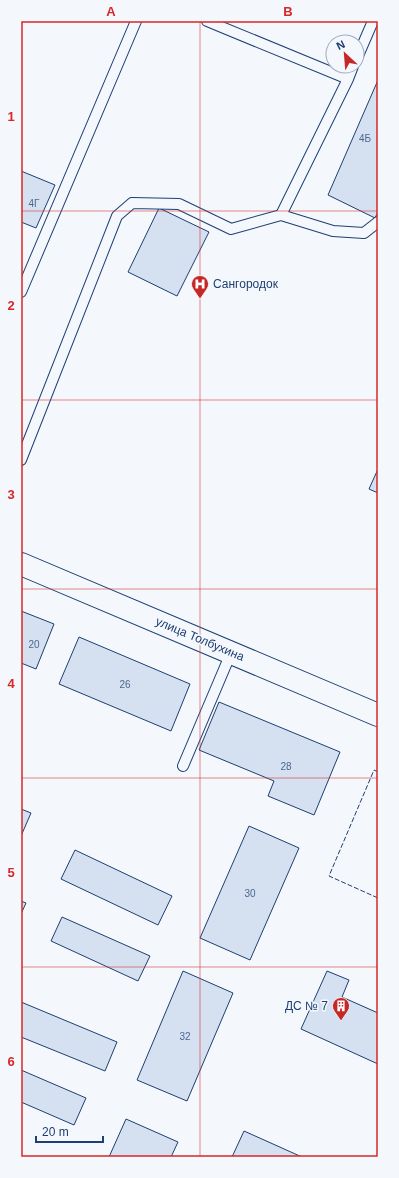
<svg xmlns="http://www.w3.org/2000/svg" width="399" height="1178" viewBox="0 0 399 1178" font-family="Arial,sans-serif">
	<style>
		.building { fill: #d5e0f0; stroke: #1d3f73 }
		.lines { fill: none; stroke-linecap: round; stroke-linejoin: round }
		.service-casing { stroke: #1d3f73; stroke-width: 12 }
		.tertiary-casing { stroke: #1d3f73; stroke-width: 24 }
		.service { stroke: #f4f7fb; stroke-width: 10 }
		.tertiary { stroke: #f4f7fb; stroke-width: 22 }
		.fence { stroke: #1d3f73; stroke-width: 1; stroke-dasharray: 5 2; stroke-linecap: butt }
		.grid { fill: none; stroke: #d62828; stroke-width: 1; stroke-opacity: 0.55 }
		.labels { text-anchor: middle; stroke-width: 3; stroke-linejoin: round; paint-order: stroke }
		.number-label { font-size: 10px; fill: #4b6792 }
		.poi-label { font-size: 12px; fill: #1d3f73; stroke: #f4f7fb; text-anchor: start }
		.street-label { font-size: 12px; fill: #1d3f73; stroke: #f4f7fb }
		.neatline { fill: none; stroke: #d62828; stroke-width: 1.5 }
		.grid-label { font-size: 13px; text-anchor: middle; font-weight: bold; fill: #d62828 }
	</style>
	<rect width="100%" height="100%" fill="#f4f7fb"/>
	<!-- building -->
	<path class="building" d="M378,80V212L375,218L328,195Z
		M21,171L55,185L36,228L21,222Z
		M159,208L209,232L177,296L128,272Z
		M378,469V493L369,489Z
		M21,611L54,624L36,669L21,663Z
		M79,637L190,684L171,731L59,684Z
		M219,702L340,752L314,815L268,796L274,781L199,750Z
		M21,809L31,813L21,836Z
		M249,826L299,848L250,960L200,938Z
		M75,850L172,896L158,925L61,879Z
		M21,901L26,903L21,914Z
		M62,917L150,956L138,981L51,941Z
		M183,971L233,993L187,1101L137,1080Z
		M327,971L349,980L342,997L378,1013V1064L301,1029Z
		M21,1002L117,1042L105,1071L21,1037Z
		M21,1070L86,1098L74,1125L21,1102Z
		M126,1119L178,1142L171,1157H109Z
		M244,1131L302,1157H232Z"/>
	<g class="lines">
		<defs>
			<path id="service" d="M207,21L348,79L353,66
				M357,58L373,21
				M281,215L333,231L364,233L378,222
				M21,292L136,21
				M21,460L117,216L132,203L179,204L231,229L281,215L348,79
				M183,766L231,653"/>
			<path id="tertiary" d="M21,564L378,715"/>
		</defs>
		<!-- service casing -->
		<use href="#service" class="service-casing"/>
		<!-- tertiary casing -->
		<use href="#tertiary" class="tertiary-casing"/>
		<!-- service -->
		<use href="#service" class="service"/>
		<!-- tertiary -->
		<use href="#tertiary" class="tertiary"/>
		<!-- fence -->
		<path class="fence" d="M378,772L374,770L329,876L378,898"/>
	</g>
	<!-- grid -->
	<path class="grid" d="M200,21V1157M21,211H378M21,400H378M21,589H378M21,778H378M21,967H378"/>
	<!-- icons -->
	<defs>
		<symbol id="hospital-pin" viewBox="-11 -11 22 30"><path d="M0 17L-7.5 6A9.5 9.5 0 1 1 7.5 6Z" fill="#c62828" stroke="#f4f7fb"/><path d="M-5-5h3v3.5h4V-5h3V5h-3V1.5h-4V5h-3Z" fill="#fff"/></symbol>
		<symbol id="building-pin" viewBox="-11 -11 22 30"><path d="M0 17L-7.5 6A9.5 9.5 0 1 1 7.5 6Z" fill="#c62828" stroke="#f4f7fb"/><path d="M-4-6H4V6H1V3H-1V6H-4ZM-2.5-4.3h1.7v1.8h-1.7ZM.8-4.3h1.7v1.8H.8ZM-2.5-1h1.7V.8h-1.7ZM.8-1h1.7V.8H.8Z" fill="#fff"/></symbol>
	</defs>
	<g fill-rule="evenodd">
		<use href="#hospital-pin" x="190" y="274" width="20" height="27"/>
		<use href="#building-pin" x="331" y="996" width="20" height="27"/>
	</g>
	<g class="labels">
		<!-- number labels -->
		<g class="number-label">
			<text x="365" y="142">4Б</text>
			<text x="34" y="207">4Г</text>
			<text x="34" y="648">20</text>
			<text x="125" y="688">26</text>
			<text x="286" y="770">28</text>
			<text x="250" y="897">30</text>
			<text x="185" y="1040">32</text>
		</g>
		<!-- poi labels -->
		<g class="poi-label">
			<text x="213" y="288">Сангородок</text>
			<text x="328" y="1010" text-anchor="end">ДС № 7</text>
		</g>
		<!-- street labels -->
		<g class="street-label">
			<text transform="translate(200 639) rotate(23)" y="4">улица Толбухина</text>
		</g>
	</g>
	<!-- border -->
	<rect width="399" height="1178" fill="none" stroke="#f4f7fb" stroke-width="44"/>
	<!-- north arrow -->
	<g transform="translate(345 54) rotate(334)"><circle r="19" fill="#f4f7fb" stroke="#9eadc5"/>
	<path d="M0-3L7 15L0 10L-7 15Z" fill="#c62828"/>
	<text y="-6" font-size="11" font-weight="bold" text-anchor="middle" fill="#1d3f73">N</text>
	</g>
	<!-- scale -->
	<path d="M36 1136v6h67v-6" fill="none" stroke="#1d3f73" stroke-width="2"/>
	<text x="42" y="1136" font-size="12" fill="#1d3f73" stroke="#f4f7fb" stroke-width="3" paint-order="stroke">20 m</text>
	<rect x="22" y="22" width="355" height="1134" class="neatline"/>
	<g class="grid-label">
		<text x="111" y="16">A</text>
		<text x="288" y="16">B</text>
		<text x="11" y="121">1</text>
		<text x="11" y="310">2</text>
		<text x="11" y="499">3</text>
		<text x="11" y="688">4</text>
		<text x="11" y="877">5</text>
		<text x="11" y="1066">6</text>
	</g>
</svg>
